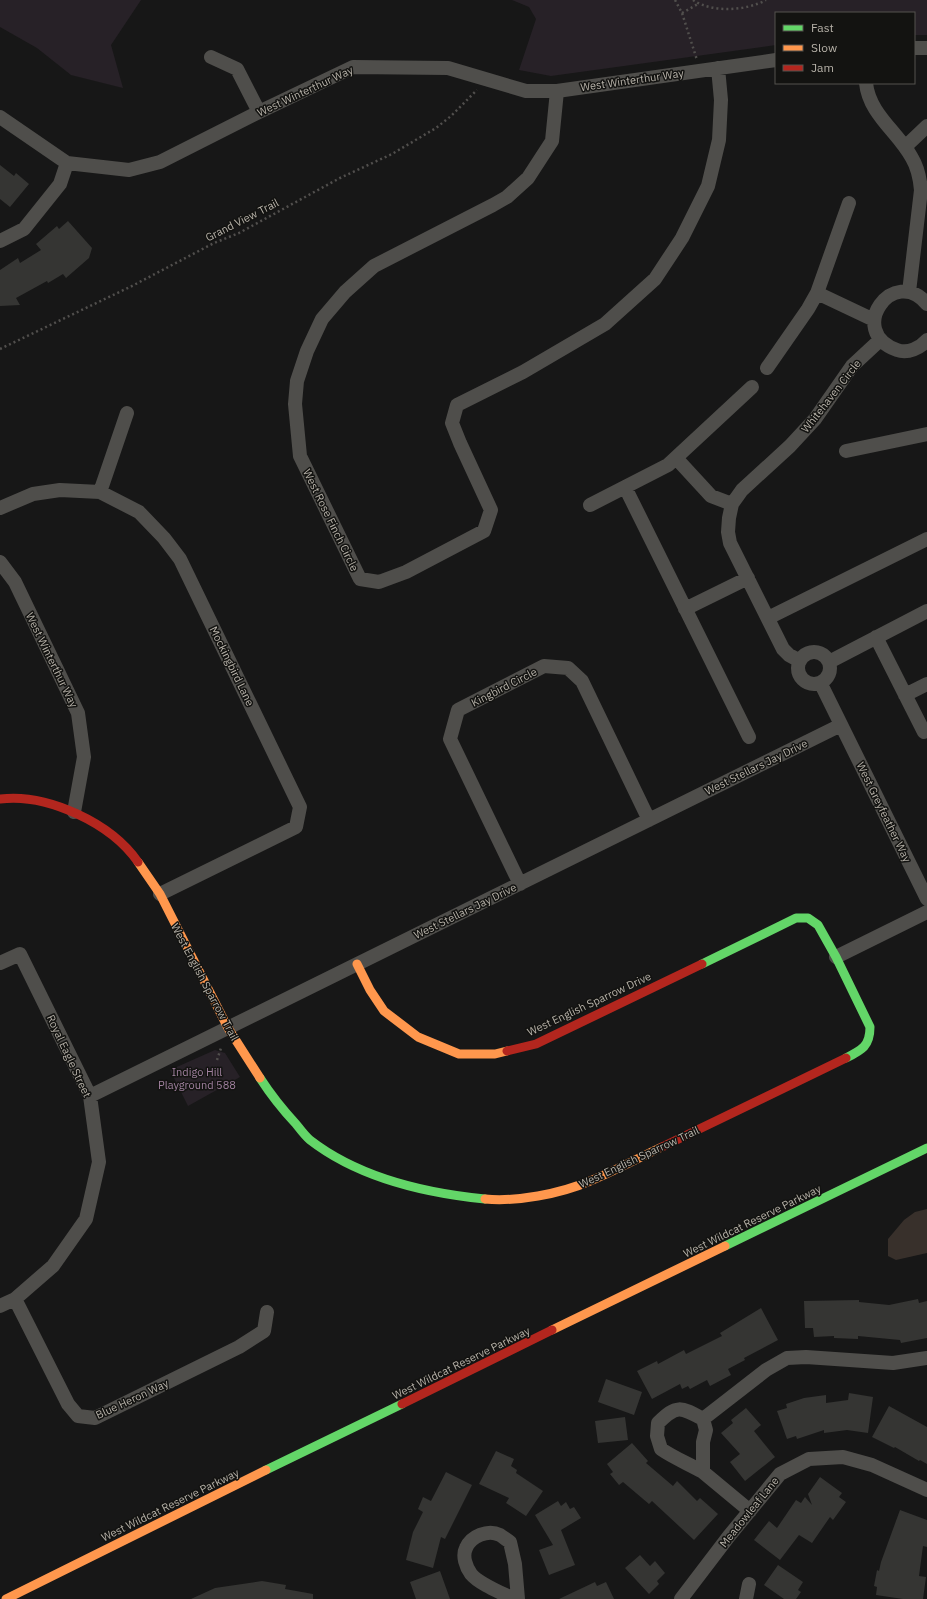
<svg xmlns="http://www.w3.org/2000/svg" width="927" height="1599" viewBox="0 0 927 1599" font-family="'IBM Plex Sans',sans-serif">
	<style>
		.green { fill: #272127 }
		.water { fill: #38302b }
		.building { fill: #353533 }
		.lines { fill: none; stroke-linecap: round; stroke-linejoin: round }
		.path { stroke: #514f4d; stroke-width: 2.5; stroke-dasharray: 2 3; stroke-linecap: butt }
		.street { stroke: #4f4e4b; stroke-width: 14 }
		.fast { stroke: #63d668; stroke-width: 9 }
		.slow { stroke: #ff974d; stroke-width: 9 }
		.jam { stroke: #b3261e; stroke-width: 9 }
		.labels { text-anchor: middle; stroke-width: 3; stroke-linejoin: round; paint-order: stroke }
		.street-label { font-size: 11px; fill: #b7b2a9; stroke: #131311 }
		.park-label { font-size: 11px; fill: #a0819f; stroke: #131311 }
	</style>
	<rect width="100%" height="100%" fill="#171717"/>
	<!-- green -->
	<path class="green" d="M0,0H141L111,45L123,88L71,75L37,48L0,27Z
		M512,0H927V35H914V13H776V45L551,76L519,70L536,19L529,7Z
		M215,1050L225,1053L240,1077L188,1106L170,1070Z"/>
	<!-- water -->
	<path class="water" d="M927,1209V1253L896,1260L888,1256V1239L904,1220L915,1212Z"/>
	<!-- building -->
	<path class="building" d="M0,165L14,176L16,173L29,184L10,207L0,199Z
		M68,221L92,248L89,258L66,278L63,274L48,283L47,281L16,298L20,305L0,306V270L18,258L20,263L41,250L36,244L57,226L59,229Z
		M918,1299L919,1303L927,1301V1338L901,1343L900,1340L858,1336V1339L834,1338V1336L814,1337L813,1328H805L804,1301L859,1300V1302L889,1305Z
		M761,1308L778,1340L744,1358L745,1360L728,1369L731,1375L710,1386L707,1380L690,1389L688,1386L682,1389L680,1384L652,1399L637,1371L657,1361L658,1364L684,1350L686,1354L722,1336L720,1333Z
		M606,1379L642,1392L634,1415L598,1402Z
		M849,1393L873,1397L868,1433L847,1430L824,1433V1430L797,1439L796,1436L787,1439L777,1411L787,1408L786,1404L804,1398L826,1395V1403L848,1400Z
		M889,1406L927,1427V1464L920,1460L919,1461L895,1447L894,1448L872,1437Z
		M746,1408L761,1425L754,1431L775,1457L745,1481L730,1462L740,1454L721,1433L733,1423L731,1420Z
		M625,1417L628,1440L598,1443L595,1421Z
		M632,1443L648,1461L646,1463L673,1486L677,1481L697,1501L700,1498L718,1514L694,1540L652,1501L649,1504L623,1482L619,1485L610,1474L613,1472L607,1464Z
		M496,1451L514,1459L511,1466L517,1470L516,1473L543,1491L526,1516L506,1503L509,1498L479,1484Z
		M446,1472L472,1485L445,1539L441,1537L433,1568L406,1560L413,1532L423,1512L418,1509L423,1497L431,1501Z
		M820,1477L842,1493L839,1497L846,1502L833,1520L830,1517L812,1543L799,1535L780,1560L754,1540L769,1521L777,1528L796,1500L801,1503L805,1497L812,1505L808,1494Z
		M558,1501L561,1506L566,1502L570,1509L574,1507L581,1518L561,1530L575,1565L549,1575L539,1550L553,1545L535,1515Z
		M900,1510L927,1520V1547L923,1546L919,1576L926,1577L923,1599H903L876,1595L877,1587L874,1586L877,1570L879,1571L881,1562Z
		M640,1555L650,1566L655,1561L665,1573L657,1581L659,1584L649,1594L625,1568Z
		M778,1565L803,1582L798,1590L801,1592L796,1599H784L764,1585Z
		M440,1571L450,1599H416L410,1582Z
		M262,1581L286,1585L285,1589L313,1594V1599H191L215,1588Z
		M595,1582L597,1586L606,1582L614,1599H559Z"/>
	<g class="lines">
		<!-- path -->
		<path class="path" d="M675,0L682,13L697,60
			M693,0C712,13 746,11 766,0
			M682,13L698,4
			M0,349L132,286L214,243L239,233L340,178L392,154L436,128L451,116L477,90
			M217,1060L221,1048"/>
		<!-- street -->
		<path class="street" d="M914,48H927
			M211,57L237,69L259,112
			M866,83C869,114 898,132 912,158C918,168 920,179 921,190L909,292
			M557,91L552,141L528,178L507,197L493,205L374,266L345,292L322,319L307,351L297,381L295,404L300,456L360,579L379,582L406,572L484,531L491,510L460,443L452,423L457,405L523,372L605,324L655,279L682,238L708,186L719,140L721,100L718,68
			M0,117L67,163L129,170L160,162L259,112L353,67L448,68L526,91H557L776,60
			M905,147L927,126
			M0,241L24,229L60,184L67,163
			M817,293L874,320
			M927,304C894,264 845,331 897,350C908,354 920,348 927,340
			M767,368L808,309L817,293L849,203
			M846,451L927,434
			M676,458L711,496L732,504
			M625,487L749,737
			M100,492L127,413
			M590,505L668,465L752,387
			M0,508L33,494L60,490L100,492L139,512L164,538L180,559L300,807L296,827L160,894
			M0,562L15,582L78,713L84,757L74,812
			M685,609L748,578
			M768,618L927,539
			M876,637L924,732
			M798 668a16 16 0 1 1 32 0a16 16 0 1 1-32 0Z
			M800,661L789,655L783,649L730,543L728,532L729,518L732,504L742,490L790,446L815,419L852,366L880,340
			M829,662L927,611
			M821,684L927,899
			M905,695L927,684
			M520,884L450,739L458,710L544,666L568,668L582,681L649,820
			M836,957L927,912
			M0,963L20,954L90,1096L99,1162L86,1219L53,1266L15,1299L0,1306
			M90,1096L841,725
			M15,1299L68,1404L78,1416L95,1418L239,1347L264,1331L267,1312
			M703,1419L766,1370L787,1358L806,1357L893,1363L927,1358
			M703,1472C689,1464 674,1458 661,1449L657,1436L658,1423C677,1404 681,1407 703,1419L706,1430L703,1442V1472L750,1511
			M514,1599C502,1593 479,1584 471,1574C466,1567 462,1556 466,1548C471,1536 488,1529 500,1535C503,1537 507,1540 510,1542L515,1564L518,1599
			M681,1599L729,1536L780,1474L809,1459L843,1457L872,1465L927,1490
			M746,1599L749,1584"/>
		<!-- fast -->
		<path class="fast" d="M702,964L796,918H808L818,925L836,957L870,1027C870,1046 862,1050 846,1058
			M260,1078C271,1095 282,1109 296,1124C300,1129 305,1136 310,1140C359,1178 424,1193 485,1199
			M725,1246L927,1148
			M266,1470L402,1404"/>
		<!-- slow -->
		<path class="slow" d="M138,862L160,894L228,1028L260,1078
			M357,964L370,990L384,1011L418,1037L459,1054H495L507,1051
			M485,1199C516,1202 560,1194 590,1181C615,1171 638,1158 662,1147
			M552,1330L725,1246
			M6,1599L266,1470"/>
		<!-- jam -->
		<path class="jam" d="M0,799C47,793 111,823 138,862
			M507,1051L536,1044L702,964
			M662,1147L846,1058
			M402,1404L552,1330"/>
	</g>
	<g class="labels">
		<!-- street labels -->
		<g class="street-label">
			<text transform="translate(632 80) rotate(-8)" y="4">West Winterthur Way</text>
			<text transform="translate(305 91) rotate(-25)" y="4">West Winterthur Way</text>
			<text transform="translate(242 220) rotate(-27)" y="4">Grand View Trail</text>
			<text transform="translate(831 396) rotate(-52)" y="4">Whitehaven Circle</text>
			<text transform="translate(331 520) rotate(64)" y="4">West Rose Finch Circle</text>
			<text transform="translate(52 660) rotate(64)" y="4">West Winterthur Way</text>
			<text transform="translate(232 666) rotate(64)" y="4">Mockingbird Lane</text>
			<text transform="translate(504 687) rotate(-27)" y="4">Kingbird Circle</text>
			<text transform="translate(756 767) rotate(-26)" y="4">West Stellars Jay Drive</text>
			<text transform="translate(884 812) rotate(64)" y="4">West Greyfeather Way</text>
			<text transform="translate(465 911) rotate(-26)" y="4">West Stellars Jay Drive</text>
			<text transform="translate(205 982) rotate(62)" y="4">West English Sparrow Trail</text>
			<text transform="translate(589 1004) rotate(-25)" y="4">West English Sparrow Drive</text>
			<text transform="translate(69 1056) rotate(65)" y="4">Royal Eagle Street</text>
			<text transform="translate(639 1157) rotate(-25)" y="4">West English Sparrow Trail</text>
			<text transform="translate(752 1221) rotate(-26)" y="4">West Wildcat Reserve Parkway</text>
			<text transform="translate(461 1363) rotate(-26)" y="4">West Wildcat Reserve Parkway</text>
			<text transform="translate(132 1399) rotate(-25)" y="4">Blue Heron Way</text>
			<text transform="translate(170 1505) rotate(-26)" y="4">West Wildcat Reserve Parkway</text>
			<text transform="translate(749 1512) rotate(-51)" y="4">Meadowleaf Lane</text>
		</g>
		<!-- park labels -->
		<g class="park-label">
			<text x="197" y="1076">Indigo Hill<tspan x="197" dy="13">Playground 588</tspan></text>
		</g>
	</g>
	<!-- legend -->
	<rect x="775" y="12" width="140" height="72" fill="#131311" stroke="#55534e"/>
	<rect x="783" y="25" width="20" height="6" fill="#63d668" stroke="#55534e"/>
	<text x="811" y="32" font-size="12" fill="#b7b2a9">Fast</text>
	<rect x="783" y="45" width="20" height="6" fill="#ff974d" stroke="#55534e"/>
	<text x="811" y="52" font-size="12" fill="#b7b2a9">Slow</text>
	<rect x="783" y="65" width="20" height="6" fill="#b3261e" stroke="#55534e"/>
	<text x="811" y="72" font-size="12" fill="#b7b2a9">Jam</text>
</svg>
